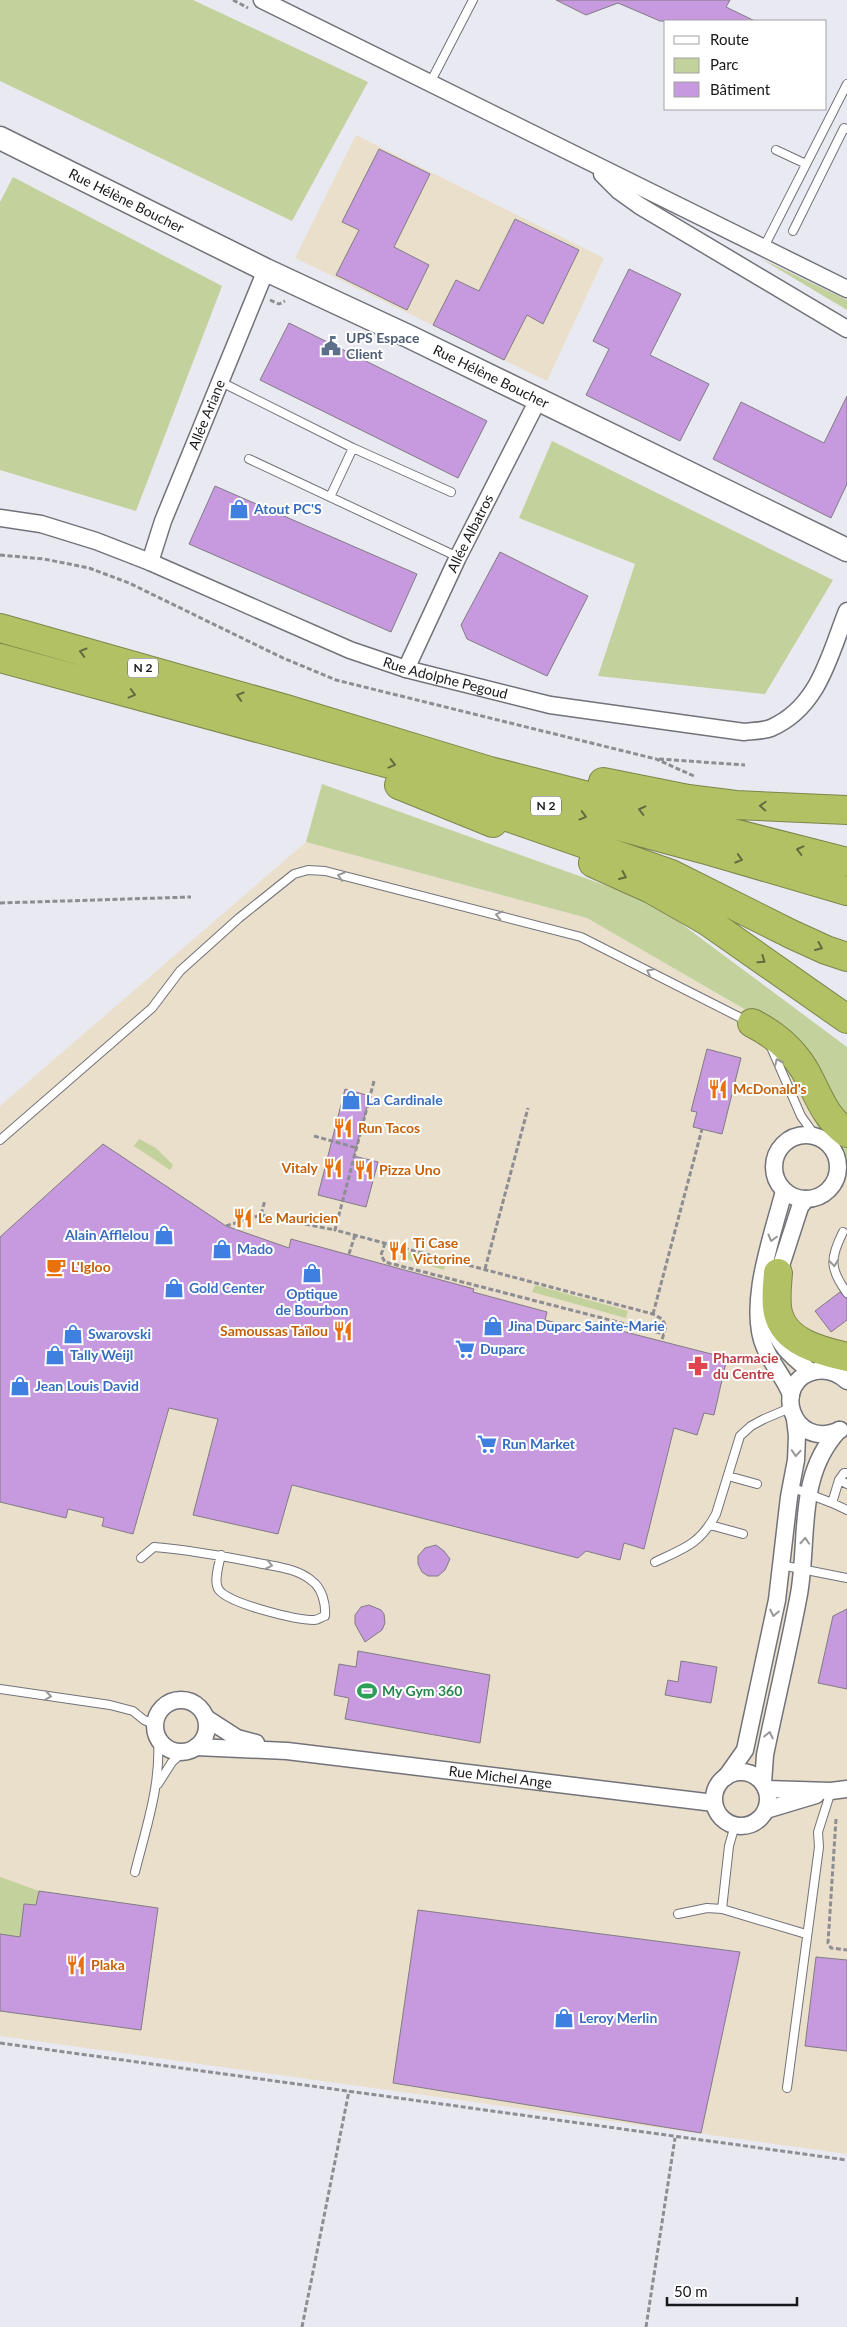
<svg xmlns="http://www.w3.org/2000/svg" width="847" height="2327" viewBox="0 0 847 2327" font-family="Lato,sans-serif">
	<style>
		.commercial { fill: #eadfca }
		.green { fill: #c3d19c }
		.building { fill: #c799de; stroke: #817c84 }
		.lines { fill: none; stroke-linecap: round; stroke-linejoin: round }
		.lane-casing { stroke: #72727a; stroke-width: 10 }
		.street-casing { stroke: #72727a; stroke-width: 19 }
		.secondary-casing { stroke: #72727a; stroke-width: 25 }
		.highway-casing { stroke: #7c864a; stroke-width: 30 }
		.path { stroke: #8d8d93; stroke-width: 3; stroke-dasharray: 5 2.5; stroke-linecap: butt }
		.lane { stroke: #fff; stroke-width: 8 }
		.street { stroke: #fff; stroke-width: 16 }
		.secondary { stroke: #fff; stroke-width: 22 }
		.highway { stroke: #b2c164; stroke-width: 28 }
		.oneway { stroke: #646c3f }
		.oneway2 { stroke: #979798 }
		.labels { text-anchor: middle; stroke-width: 4; stroke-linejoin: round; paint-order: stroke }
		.shield { fill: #fff; stroke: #5d5d5f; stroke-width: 1 }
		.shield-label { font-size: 12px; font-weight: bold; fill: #17171a }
		.street-label { font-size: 14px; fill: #17171a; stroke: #fff }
		.service-label { font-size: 14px; font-weight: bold; fill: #4e5e75; stroke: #fff; text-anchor: start }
		.shop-label { font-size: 14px; font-weight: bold; fill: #366cbe; stroke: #fff; text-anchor: start }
		.food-label { font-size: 14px; font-weight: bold; fill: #c56008; stroke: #fff; text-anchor: start }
		.health-label { font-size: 14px; font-weight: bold; fill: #be3a42; stroke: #fff; text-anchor: start }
		.leisure-label { font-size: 14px; font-weight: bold; fill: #27864d; stroke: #fff; text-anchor: start }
	</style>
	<rect width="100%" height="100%" fill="#e9e9f2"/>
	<!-- commercial -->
	<path class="commercial" d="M356,135L604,258L547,381L295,258Z
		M306,842L587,918L784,1032L818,1128L837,1144L847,1166V2154L0,2036V1106Z"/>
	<!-- green -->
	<path class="green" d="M0,0H193L368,82L292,221L0,81Z
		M13,177L222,286L136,511L0,470V202Z
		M760,258L847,300V310Z
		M552,441L833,580L765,694L598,676L635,564L519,518Z
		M322,784L652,902L847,1047V1166L837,1144L818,1128L784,1032L587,918L306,842Z
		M139,1139L156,1148L173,1165L170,1170L134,1146Z
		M402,1250L446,1263L444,1270L400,1257Z
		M535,1285L628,1311L626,1318L532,1292Z
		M0,1877L39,1891L36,1905L24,1904L20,1937L0,1934Z"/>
	<!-- building -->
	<path class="building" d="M556,0H730L726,7L755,21H660L618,3L586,15Z
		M379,149L430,174L394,247L429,265L407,310L336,275L359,230L342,222Z
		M515,219L579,250L543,324L527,315L504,360L433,325L456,280L479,291Z
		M629,269L681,294L650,355L709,384L680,441L586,395L609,349L593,341Z
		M289,323L487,421L458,478L260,380Z
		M847,396V484L831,518L713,459L741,402L824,443Z
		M215,486L417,574L391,632L189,544Z
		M500,552L588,596L547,676L467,639L461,625Z
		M707,1049L741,1058L722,1134L693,1127L697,1112L691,1111Z
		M345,1089L370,1096L354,1156L378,1162L366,1207L318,1195Z
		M103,1144L226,1226L289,1248L291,1239L474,1289L473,1292L547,1312L545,1320L596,1333L598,1325L727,1358L714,1415L704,1413L697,1435L674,1428L644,1549L624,1543L620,1560L586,1551L578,1558L292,1485L278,1534L193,1515L218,1419L169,1408L133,1534L102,1526L104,1518L68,1509L66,1518L0,1502V1237Z
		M840,1292L847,1299V1320L831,1332L815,1311Z
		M436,1545L444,1551L450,1559L445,1570L438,1576H428L422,1572L418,1564V1556L425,1548Z
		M369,1605L381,1610L384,1614L385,1623L382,1630L365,1642L355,1624V1615L361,1607Z
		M847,1609V1689L818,1683L833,1616Z
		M358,1651L490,1675L480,1743L345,1719L349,1698L334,1695L339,1664L356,1667Z
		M681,1661L717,1667L711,1703L665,1695L668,1680L678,1682Z
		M39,1891L158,1908L141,2030L0,2011V1934L20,1937L24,1904L36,1905Z
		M418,1910L740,1952L701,2133L393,2083Z
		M816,1957L847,1960V2051L805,2046Z"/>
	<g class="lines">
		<defs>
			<path id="lane" d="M430,83L473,0
				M776,150L806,164
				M793,231L844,128L847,129
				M764,247L847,84
				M221,382L353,448L451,492
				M249,459L458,557
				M330,497L353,448
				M771,1047L801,1116L816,1137
				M0,1140L152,1008L180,971L239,918L294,874L308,870L325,871L581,937L747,1021
				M843,1232C830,1258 829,1268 847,1293
				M728,1476L757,1484
				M839,1480L844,1473H847
				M791,1487L832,1503L839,1480L847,1484
				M832,1503L847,1510
				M710,1525L743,1534
				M141,1558L154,1547C189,1550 223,1556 258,1563C276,1567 297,1568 312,1581C322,1588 326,1604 325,1616C321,1617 318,1620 314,1620C296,1620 230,1604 219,1590C213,1582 219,1564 221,1555
				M655,1562C685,1548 700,1544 716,1514L740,1436L751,1426L764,1419L790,1408
				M781,1565L847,1578
				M0,1689L110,1705L133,1711L144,1720L154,1724
				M158,1784L172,1762L183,1752
				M135,1872C146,1828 161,1785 158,1739
				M722,1909L806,1934
				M678,1914L707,1908L722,1909L729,1846L735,1825
				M787,2088L819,1847L818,1832L831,1791"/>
			<g id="street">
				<path d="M262,0L847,289"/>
				<path d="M602,174L619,191L640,206L847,329"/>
				<path id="s1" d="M0,518L41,524L96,541L150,562L350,650L406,669L550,705L744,732C752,731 763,731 771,728C819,707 829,656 847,611"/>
				<path id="s2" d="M150,562L163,521L266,270"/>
				<path id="s3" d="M406,669L458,557L538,400"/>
				<circle cx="806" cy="1167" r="32"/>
				<path d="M784,1191C773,1234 746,1306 765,1348C772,1365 785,1378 791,1395"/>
				<path d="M776,1281L800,1207L806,1199"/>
				<path d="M772,1322C778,1346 793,1357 811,1372"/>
				<path d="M840,1430C791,1452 770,1380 816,1371C828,1369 838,1373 847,1381"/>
				<circle cx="181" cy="1726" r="26"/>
				<path d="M206,1718L237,1738L256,1743"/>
				<path id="s4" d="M196,1747L287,1751L714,1803"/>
				<circle cx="741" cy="1799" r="27"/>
				<path d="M726,1777L745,1750L777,1600L789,1497L796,1460L797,1436L795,1419"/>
				<path d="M763,1783L765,1755C776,1701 789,1648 799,1594C809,1537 796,1476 839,1430"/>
				<path d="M766,1789L831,1791L847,1789"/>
				<path d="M766,1810L816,1795"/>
			</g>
			<g id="secondary">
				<path id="s5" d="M0,138L266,270L410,337L847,550"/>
			</g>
			<path id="highway" d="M0,628L286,709L490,771L847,862
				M0,658L710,851L847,891
				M603,782L688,799L736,805L847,810
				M399,785L493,823
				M476,806L671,874L791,934L826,950L847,957
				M593,863L651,889L707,921L847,1019
				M752,1023C774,1034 791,1048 804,1069C818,1093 823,1116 847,1133
				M778,1273C777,1286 775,1300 778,1313C785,1343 822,1351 847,1357"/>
		</defs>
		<!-- lane casing -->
		<use href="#lane" class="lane-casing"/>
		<!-- street casing -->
		<use href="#street" class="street-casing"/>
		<!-- secondary casing -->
		<use href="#secondary" class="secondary-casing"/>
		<!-- highway casing -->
		<use href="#highway" class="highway-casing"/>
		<!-- path -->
		<path class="path" d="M233,0L248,8
			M270,300L279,304L285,301
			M0,555L44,559L89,568L129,583L283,658L336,680L656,759L696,777
			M659,759L745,765
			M0,903L191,897
			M374,1081L335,1230L653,1314L662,1319L666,1326L662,1340
			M314,1136L357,1148
			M261,1215L335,1230
			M226,1226L261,1215L265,1200
			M385,1243L381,1255L385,1262L664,1334
			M349,1254L355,1235
			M485,1269L528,1108
			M653,1314L702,1129
			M836,1819L828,1943L831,1948L847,1950
			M0,2043L847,2160
			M302,2327L349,2091
			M646,2327L675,2138"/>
		<!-- lane -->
		<use href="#lane" class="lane"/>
		<!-- street -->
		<use href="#street" class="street"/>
		<!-- secondary -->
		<use href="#secondary" class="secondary"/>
		<!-- highway -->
		<use href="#highway" class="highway"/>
	</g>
	<!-- one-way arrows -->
	<defs><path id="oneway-chevron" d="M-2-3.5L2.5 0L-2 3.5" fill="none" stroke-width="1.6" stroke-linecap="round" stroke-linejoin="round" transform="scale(1.25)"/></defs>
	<g class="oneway">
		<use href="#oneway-chevron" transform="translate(83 652) rotate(-164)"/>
		<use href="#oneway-chevron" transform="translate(132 694) rotate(15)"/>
		<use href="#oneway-chevron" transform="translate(240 696) rotate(-164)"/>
		<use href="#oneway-chevron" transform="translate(392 764) rotate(15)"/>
		<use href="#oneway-chevron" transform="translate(763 806) rotate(-177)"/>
		<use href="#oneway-chevron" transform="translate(642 810) rotate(-166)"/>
		<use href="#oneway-chevron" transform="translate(583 816) rotate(15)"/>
		<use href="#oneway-chevron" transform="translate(800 850) rotate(-166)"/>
		<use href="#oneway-chevron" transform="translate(739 859) rotate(16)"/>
		<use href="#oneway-chevron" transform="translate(623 876) rotate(24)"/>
		<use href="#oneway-chevron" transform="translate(819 947) rotate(24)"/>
		<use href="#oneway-chevron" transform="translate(762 960) rotate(35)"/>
	</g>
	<g class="oneway2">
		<use href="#oneway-chevron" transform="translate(341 876) rotate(-164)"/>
		<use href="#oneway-chevron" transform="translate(499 915) rotate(-167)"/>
		<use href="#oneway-chevron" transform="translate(650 972) rotate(-153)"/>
		<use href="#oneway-chevron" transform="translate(778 1062) rotate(-114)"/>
		<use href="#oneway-chevron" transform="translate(772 1238) rotate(105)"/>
		<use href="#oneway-chevron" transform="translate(834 1263) rotate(84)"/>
		<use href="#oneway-chevron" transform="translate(796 1453) rotate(94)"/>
		<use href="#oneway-chevron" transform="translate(805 1541) rotate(-87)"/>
		<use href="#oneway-chevron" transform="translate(269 1565) rotate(12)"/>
		<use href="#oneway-chevron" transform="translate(774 1613) rotate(102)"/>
		<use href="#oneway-chevron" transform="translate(48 1696) rotate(8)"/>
		<use href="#oneway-chevron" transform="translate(769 1735) rotate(-78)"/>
	</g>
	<!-- icons -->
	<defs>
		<symbol id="civic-bare" viewBox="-9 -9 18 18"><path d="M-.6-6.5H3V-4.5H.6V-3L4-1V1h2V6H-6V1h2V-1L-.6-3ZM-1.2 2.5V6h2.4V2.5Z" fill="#5c6f8a" stroke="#fff" stroke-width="2.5" paint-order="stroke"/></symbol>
		<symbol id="shop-bare" viewBox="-9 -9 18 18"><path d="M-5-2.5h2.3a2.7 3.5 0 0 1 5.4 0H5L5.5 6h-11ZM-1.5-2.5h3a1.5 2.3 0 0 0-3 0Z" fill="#3f7fe0" stroke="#fff" stroke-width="2.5" paint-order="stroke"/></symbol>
		<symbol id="restaurant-bare" viewBox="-9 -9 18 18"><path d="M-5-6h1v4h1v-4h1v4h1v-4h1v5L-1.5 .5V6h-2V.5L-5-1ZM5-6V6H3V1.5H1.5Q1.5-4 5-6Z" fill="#e8710a" stroke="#fff" stroke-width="2.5" paint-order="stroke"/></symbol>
		<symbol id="cafe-bare" viewBox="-9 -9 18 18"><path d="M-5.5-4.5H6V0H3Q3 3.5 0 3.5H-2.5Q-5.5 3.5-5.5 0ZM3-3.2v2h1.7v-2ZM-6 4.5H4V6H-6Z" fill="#e8710a" stroke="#fff" stroke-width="2.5" paint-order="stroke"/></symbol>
		<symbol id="supermarket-bare" viewBox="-9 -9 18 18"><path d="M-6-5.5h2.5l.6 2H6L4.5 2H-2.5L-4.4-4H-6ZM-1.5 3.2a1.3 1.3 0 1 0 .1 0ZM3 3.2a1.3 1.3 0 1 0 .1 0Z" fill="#3f7fe0" stroke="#fff" stroke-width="2.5" paint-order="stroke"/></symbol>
		<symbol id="pharmacy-bare" viewBox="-9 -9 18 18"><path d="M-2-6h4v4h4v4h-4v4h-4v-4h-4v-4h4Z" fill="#e0444e" stroke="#fff" stroke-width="2.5" paint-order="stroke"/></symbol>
		<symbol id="stadium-bare" viewBox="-9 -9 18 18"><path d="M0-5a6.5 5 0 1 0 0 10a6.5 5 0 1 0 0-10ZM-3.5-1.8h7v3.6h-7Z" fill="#2e9e5b" stroke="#fff" stroke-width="2.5" paint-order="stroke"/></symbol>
	</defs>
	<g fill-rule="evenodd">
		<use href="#civic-bare" x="317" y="332" width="28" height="28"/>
		<use href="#shop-bare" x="225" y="495" width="28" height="28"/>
		<use href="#restaurant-bare" x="704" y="1075" width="28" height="28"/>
		<use href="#shop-bare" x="337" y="1086" width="28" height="28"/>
		<use href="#restaurant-bare" x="329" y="1114" width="28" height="28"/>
		<use href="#restaurant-bare" x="319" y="1154" width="28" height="28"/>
		<use href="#restaurant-bare" x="350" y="1156" width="28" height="28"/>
		<use href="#restaurant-bare" x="229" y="1204" width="28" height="28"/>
		<use href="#shop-bare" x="150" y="1221" width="28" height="28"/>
		<use href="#shop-bare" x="208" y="1235" width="28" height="28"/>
		<use href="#restaurant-bare" x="384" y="1237" width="28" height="28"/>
		<use href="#cafe-bare" x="42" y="1253" width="28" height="28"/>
		<use href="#shop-bare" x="298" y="1259" width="28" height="28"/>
		<use href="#shop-bare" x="160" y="1274" width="28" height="28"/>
		<use href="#shop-bare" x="479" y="1312" width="28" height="28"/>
		<use href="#restaurant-bare" x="329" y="1317" width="28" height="28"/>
		<use href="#shop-bare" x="59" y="1320" width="28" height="28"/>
		<use href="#supermarket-bare" x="451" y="1335" width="28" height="28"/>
		<use href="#shop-bare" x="41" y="1341" width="28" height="28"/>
		<use href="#pharmacy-bare" x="684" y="1352" width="28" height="28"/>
		<use href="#shop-bare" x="6" y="1372" width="28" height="28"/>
		<use href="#supermarket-bare" x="473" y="1430" width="28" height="28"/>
		<use href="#stadium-bare" x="353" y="1677" width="28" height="28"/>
		<use href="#restaurant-bare" x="62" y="1951" width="28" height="28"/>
		<use href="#shop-bare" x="550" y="2004" width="28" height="28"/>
	</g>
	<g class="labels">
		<!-- shield labels -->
		<g class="shield">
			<rect x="128" y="658.5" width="30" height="19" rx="4"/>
			<rect x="531" y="796.5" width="30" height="19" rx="4"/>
		</g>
		<g class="shield-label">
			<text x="143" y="672">N 2</text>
			<text x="546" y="810">N 2</text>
		</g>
		<!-- street labels -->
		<g class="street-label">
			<text dy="5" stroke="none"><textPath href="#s5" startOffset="141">Rue Hélène Boucher</textPath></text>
			<text dy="5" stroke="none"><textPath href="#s5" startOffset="546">Rue Hélène Boucher</textPath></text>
			<text dy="5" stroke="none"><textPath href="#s2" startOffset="158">Allée Ariane</textPath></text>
			<text dy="5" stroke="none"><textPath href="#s3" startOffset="150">Allée Albatros</textPath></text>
			<text dy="5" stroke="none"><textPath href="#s1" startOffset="475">Rue Adolphe Pegoud</textPath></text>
			<text dy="5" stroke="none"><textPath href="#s4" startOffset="306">Rue Michel Ange</textPath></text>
		</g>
		<!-- service labels -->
		<g class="service-label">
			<text x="346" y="343">UPS Espace<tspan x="346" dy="16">Client</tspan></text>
		</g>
		<!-- shop labels -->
		<g class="shop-label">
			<text x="254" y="514">Atout PC'S</text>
			<text x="366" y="1105">La Cardinale</text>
			<text x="149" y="1240" text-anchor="end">Alain Afflelou</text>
			<text x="237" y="1254">Mado</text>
			<text x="189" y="1293">Gold Center</text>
			<text x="312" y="1299" text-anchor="middle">Optique<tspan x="312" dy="16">de Bourbon</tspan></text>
			<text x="508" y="1331">Jina Duparc Sainte-Marie</text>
			<text x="88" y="1339">Swarovski</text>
			<text x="480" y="1354">Duparc</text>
			<text x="70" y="1360">Tally Weijl</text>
			<text x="35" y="1391">Jean Louis David</text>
			<text x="502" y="1449">Run Market</text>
			<text x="579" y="2023">Leroy Merlin</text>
		</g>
		<!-- food labels -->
		<g class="food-label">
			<text x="733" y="1094">McDonald's</text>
			<text x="358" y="1133">Run Tacos</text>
			<text x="318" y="1173" text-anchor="end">Vitaly</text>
			<text x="379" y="1175">Pizza Uno</text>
			<text x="258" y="1223">Le Mauricien</text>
			<text x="413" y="1248">Ti Case<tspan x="413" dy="16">Victorine</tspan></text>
			<text x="71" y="1272">L'Igloo</text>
			<text x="328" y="1336" text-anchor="end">Samoussas Taïlou</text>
			<text x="91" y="1970">Plaka</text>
		</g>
		<!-- health labels -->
		<g class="health-label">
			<text x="713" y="1363">Pharmacie<tspan x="713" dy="16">du Centre</tspan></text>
		</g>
		<!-- leisure labels -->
		<g class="leisure-label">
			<text x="382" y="1696">My Gym 360</text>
		</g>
	</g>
	<!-- legend -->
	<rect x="664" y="20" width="162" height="90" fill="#ffffff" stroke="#a2a2a3"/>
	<rect x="674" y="36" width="25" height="8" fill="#ffffff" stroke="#a2a2a3"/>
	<text x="710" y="45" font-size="15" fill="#17171a">Route</text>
	<rect x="674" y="58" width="25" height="15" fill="#c3d19c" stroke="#a2a2a3"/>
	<text x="710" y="70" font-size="15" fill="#17171a">Parc</text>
	<rect x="674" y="82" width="25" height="15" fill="#c799de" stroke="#a2a2a3"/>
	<text x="710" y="95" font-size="15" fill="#17171a">Bâtiment</text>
	<!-- scale -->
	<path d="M667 2297v8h130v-8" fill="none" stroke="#17171a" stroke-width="2.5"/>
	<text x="674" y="2297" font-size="15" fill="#17171a" stroke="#ffffff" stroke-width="4" paint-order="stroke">50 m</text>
</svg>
